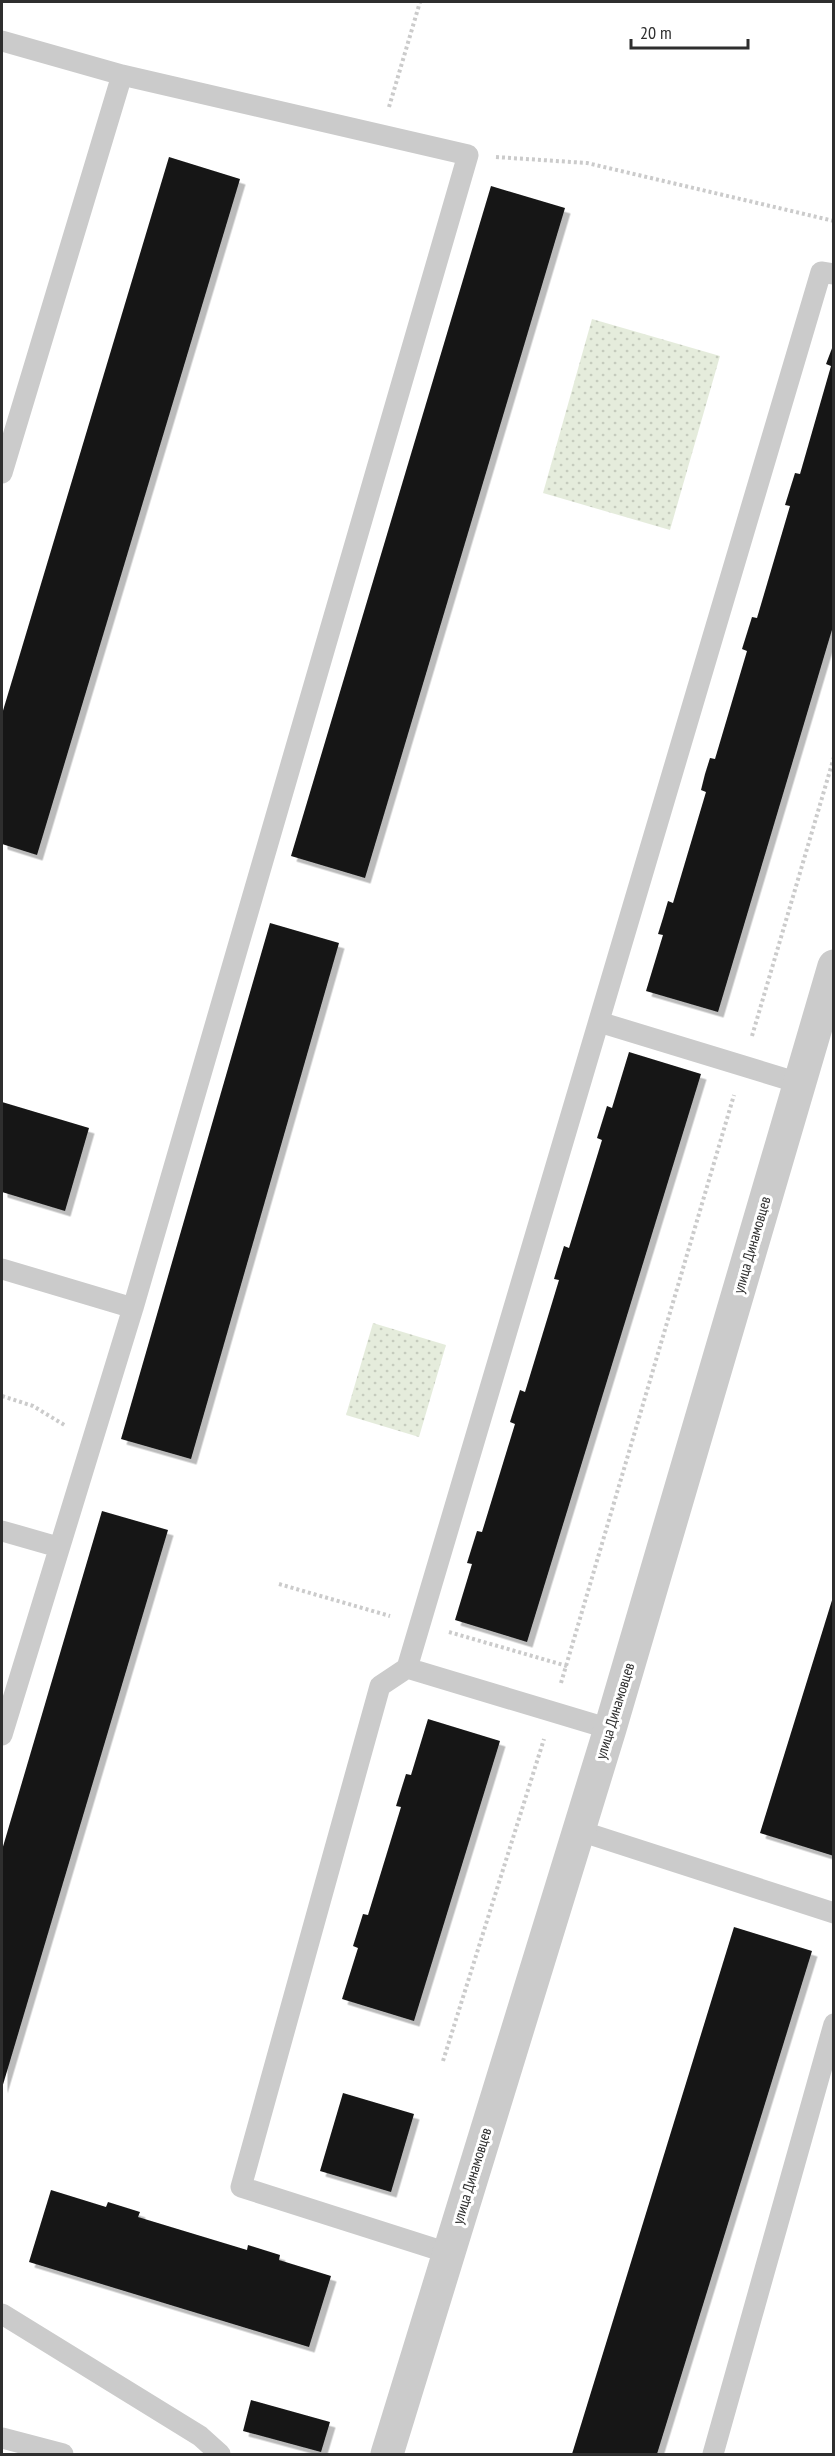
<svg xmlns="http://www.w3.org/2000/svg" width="835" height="2456" viewBox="0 0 835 2456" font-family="'PT Sans Narrow',sans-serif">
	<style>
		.park { fill: url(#park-dots) }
		.building { fill: #151515; filter: url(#shadow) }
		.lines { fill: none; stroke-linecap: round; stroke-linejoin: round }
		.path { stroke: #cbcbcb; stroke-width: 4; stroke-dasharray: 3 3; stroke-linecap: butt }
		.service { stroke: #cbcbcb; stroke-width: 21 }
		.minor { stroke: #cbcbcb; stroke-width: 33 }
		.labels { text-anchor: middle; stroke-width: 6; stroke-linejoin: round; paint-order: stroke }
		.street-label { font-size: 15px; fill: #2e2e2e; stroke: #fff }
	</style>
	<defs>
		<pattern id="park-dots" width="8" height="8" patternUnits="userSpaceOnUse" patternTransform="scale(1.5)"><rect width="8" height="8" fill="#e5ecdc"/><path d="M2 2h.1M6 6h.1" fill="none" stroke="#c5cbbd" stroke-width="1.8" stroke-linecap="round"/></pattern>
		<filter id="shadow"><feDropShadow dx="5.5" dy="5.5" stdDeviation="0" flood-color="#0004"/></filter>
	</defs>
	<rect width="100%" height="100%" fill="#fff"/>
	<!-- park -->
	<path class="park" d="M592,319L720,356L670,530L543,493Z
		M373,1323L446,1345L419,1437L346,1415Z"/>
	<!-- building -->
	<path class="building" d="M169,157L240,179L37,855L2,844V714Z
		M491,186L565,208L365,878L291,856Z
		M834,343V623L718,1012L646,991L663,935L658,934L663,918L668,901L673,903L706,792L701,790L705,774L710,758L715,759L747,651L742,649L752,617L757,618L790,506L785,505L795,473L800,474L831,366L826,364Z
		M270,923L339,943L191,1459L121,1439Z
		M629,1052L701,1074L527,1642L455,1620L472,1564L467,1563L477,1531L482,1532L515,1424L510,1422L520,1390L525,1392L559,1280L554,1279L564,1246L569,1248L602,1140L597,1138L607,1106L612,1108Z
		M2,1102L89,1128L65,1211L2,1192Z
		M102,1511L168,1530L2,2088V1850Z
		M833,1597H834V1856L760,1833Z
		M428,1719L500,1741L414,2021L342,1999L358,1948L353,1946L363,1914L368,1915L401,1807L396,1806L406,1774L411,1775Z
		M734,1927L812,1951L657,2454H572Z
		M343,2093L414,2114L391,2192L320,2171Z
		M51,2190L106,2207L108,2202L140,2212L138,2217L247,2250L248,2245L280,2255L279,2260L331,2276L309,2347L29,2262Z
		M251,2400L330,2422L321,2452L243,2431Z"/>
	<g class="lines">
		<!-- path -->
		<path class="path" d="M389,107L420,2
			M496,157L587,163L834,221
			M752,1036L834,757
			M2,1396L33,1406L66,1426
			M279,1584L390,1616
			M449,1632L567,1666
			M561,1683L734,1095
			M443,2061L544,1739"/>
		<!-- service -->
		<path class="service" d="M2,41L122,75
			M2,473L122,75L468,155L133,1308L2,1269
			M599,1022L799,1083
			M2,1531L58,1547
			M407,1668L380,1686L241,2187L448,2253
			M610,1729L407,1668L821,272L834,274
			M2,1735L133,1308
			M577,1830L834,1913
			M2,2314L200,2436L220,2454
			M2,2438L63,2454
			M713,2454L834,2024"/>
		<!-- minor -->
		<path class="minor" d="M387,2454L610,1729L834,966"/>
	</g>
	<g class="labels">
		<!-- street labels -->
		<g class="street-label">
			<text transform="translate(752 1245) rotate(-74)" y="5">улица Динамовцев</text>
			<text transform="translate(615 1711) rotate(-73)" y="5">улица Динамовцев</text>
			<text transform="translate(472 2176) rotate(-73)" y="5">улица Динамовцев</text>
		</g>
	</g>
	<!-- border -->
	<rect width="835" height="2456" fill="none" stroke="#2e2e2e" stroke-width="6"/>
	<!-- scale -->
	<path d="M631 39v9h117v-9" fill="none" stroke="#2e2e2e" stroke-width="3"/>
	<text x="640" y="39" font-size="18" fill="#2e2e2e" stroke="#ffffff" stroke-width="4.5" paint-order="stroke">20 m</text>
</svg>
